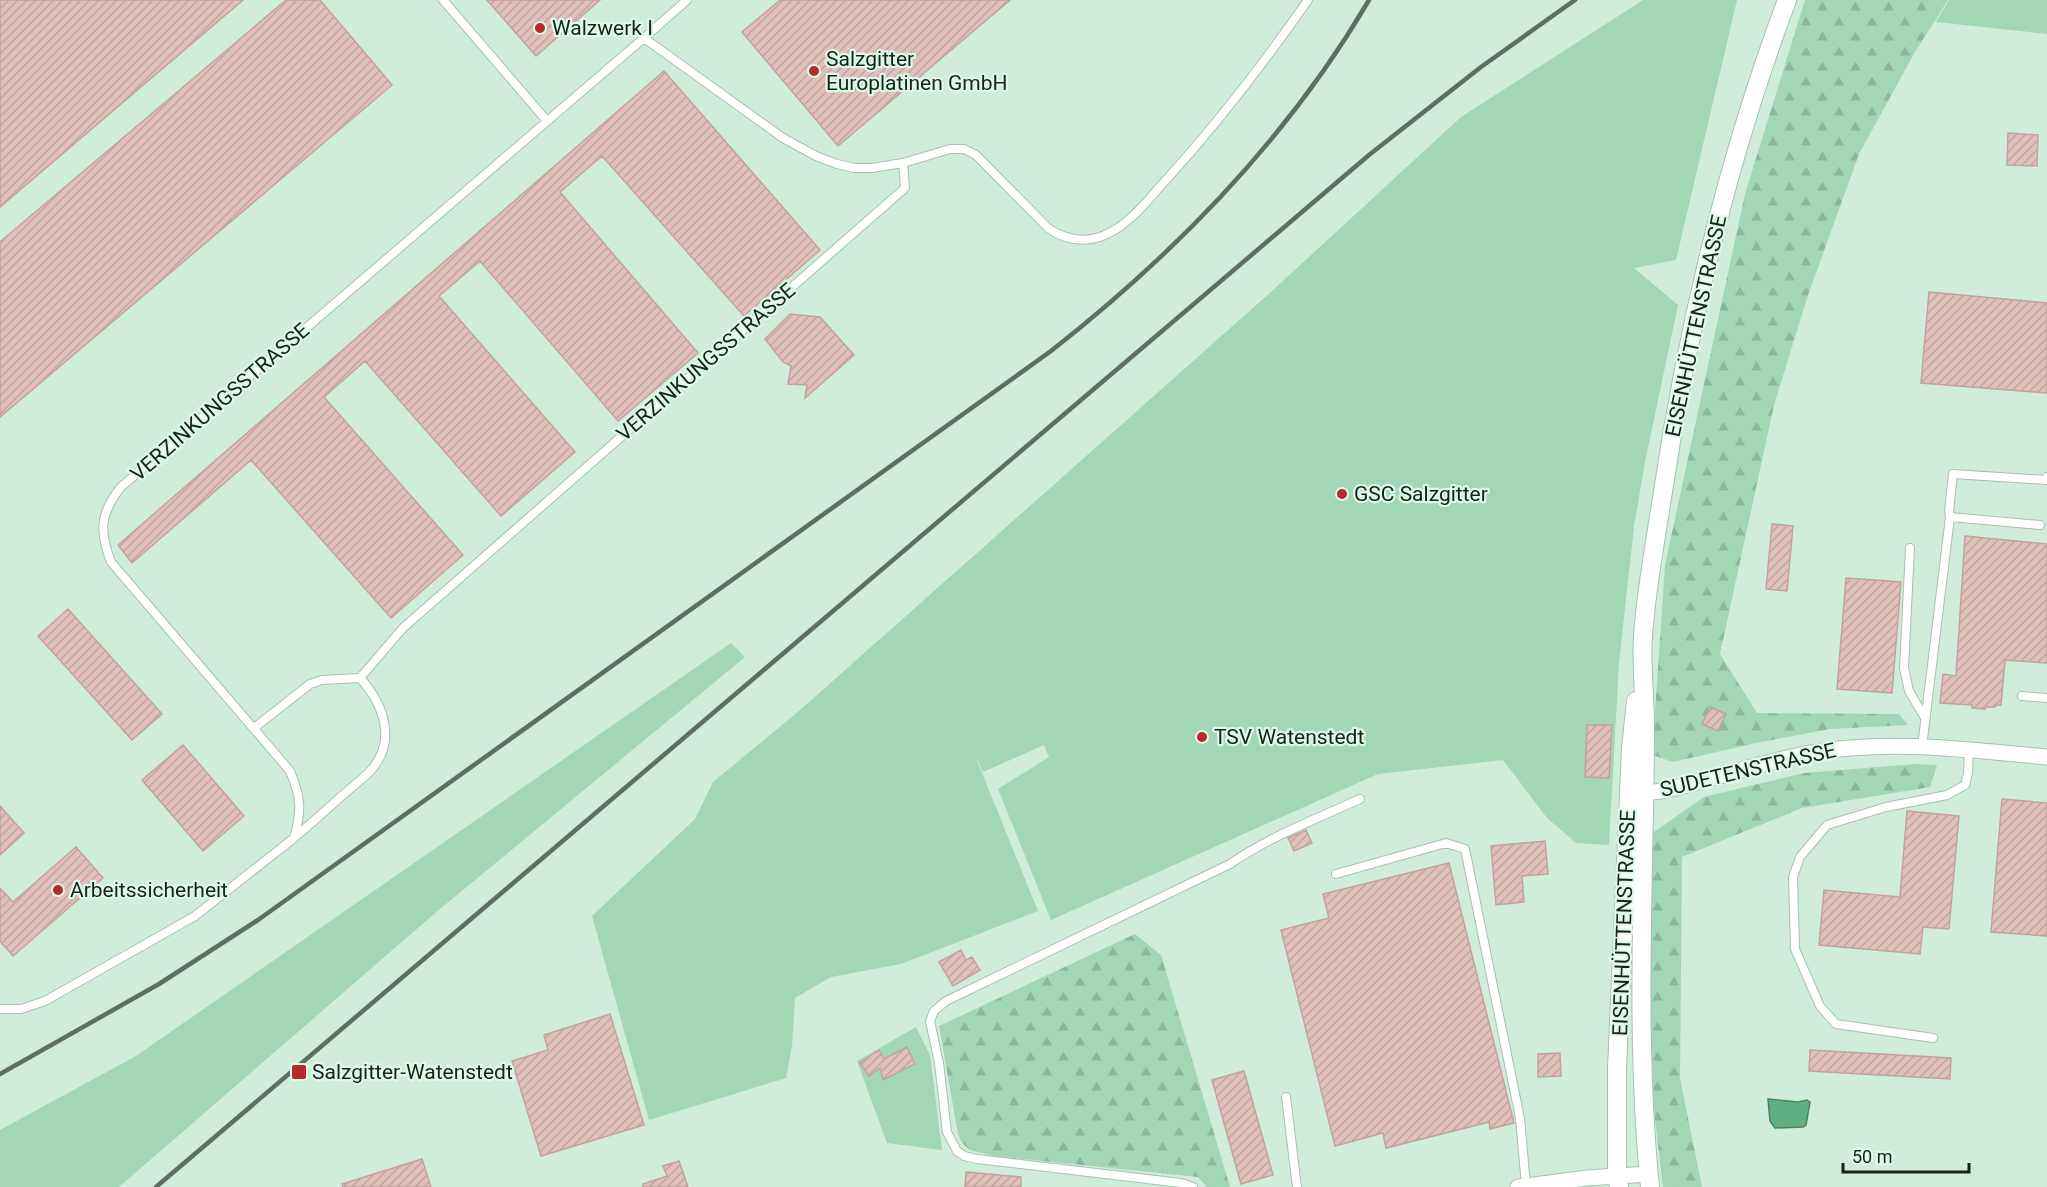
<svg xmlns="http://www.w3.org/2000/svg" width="2047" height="1187" viewBox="0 0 2047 1187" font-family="Roboto,sans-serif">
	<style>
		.green { fill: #a3d6b7 }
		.forest { fill: url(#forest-firs) }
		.water { fill: #5eaf82; stroke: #498563; stroke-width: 1.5 }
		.building { fill: url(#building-hatch); stroke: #c2a29e; stroke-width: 1.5 }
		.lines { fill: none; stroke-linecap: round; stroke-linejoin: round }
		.service-casing { stroke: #a6c1b0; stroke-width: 10 }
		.minor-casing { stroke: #a6c1b0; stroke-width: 17 }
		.tertiary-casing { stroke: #a6c1b0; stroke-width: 20 }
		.service { stroke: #fff; stroke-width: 8 }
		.minor { stroke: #fff; stroke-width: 15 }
		.tertiary { stroke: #fff; stroke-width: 18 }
		.rail { stroke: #5d6f64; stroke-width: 4.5 }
		.poi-dot { fill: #b8292a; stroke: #ddf9e8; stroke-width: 2 }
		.labels { text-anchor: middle; stroke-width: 4.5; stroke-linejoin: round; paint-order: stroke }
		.poi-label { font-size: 21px; fill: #17221b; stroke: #ddf9e8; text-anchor: start }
		.street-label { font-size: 21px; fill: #17221b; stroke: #ddf9e8 }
	</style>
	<defs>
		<pattern id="forest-firs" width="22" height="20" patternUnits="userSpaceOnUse" patternTransform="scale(1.5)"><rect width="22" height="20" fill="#a3d6b7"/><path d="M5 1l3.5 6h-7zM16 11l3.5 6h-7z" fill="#8cb79d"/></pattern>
		<pattern id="building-hatch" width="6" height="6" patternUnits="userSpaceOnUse" patternTransform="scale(1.5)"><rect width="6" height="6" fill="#e1c0bc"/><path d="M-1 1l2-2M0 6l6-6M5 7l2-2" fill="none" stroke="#c0a5a1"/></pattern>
	</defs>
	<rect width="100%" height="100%" fill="#d0ecdb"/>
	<!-- green -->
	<path class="green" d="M1643,0H1737L1676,260L1634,268L1678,305L1645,462L1634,526L1619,663L1609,845L1576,843L1547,818L1503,760L1378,774L1051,920L998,789L1049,757L1044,745L983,772L974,753L1038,911L901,964L831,977L795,998L792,1046L786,1078L649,1120L592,916L695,819L713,782L799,711L1272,291L1461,117Z
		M1949,0H2047V34L1936,22Z
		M731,643L745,657L434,914L119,1187H0V1130L136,1056Z
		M916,1027L930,1055L942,1150L887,1143L857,1061Z"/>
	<!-- forest -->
	<path class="forest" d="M1805,0H1948L1915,52L1859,154L1808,295L1774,405L1720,654L1757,713L1899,714L1908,725L1830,729L1756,743L1673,762L1652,755L1665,565L1745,194Z
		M1915,764L1937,765L1930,787L1802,808L1682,857L1680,1078L1702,1187H1663L1654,1110L1646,890L1648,836L1704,797L1804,773Z
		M1135,934L1161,955L1230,1187H1207L1198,1177L994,1156L970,1150L962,1143L958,1134L939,1026Z"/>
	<!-- water -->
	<path class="water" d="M1768,1099L1798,1102L1807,1100L1810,1102L1806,1125L1803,1127L1775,1128L1770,1121Z"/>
	<!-- building -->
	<path class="building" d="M0,0H243L0,207Z
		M286,0H320L392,85L0,417V242Z
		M487,0H600L536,56Z
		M780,0H1010L838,146L742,32Z
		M664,71L820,250L744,316L602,156L560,192L698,353L618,421L480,261L439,296L575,452L501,516L365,361L324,397L463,555L391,618L251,460L132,563L118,545Z
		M2008,133L2038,135L2037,166L2007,165Z
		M1929,292L2047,303V393L1921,383Z
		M790,314L820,317L854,355L805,398L807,385L788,384L791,366L783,362L765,339Z
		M1772,524L1793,526L1787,591L1766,589Z
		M1965,536L2047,544V663L2005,660L2001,705H1996L1995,707H1986L1985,709L1972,708V705L1940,703L1943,674L1956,676Z
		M1846,578L1901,582L1892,693L1837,689Z
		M68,609L162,714L132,740L38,636Z
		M1710,707L1726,714L1718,731L1702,724Z
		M1587,725H1612L1609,778L1585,777Z
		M183,745L244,816L203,851L142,780Z
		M2002,799L2047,803V936L1991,932Z
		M0,806L24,833L0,855Z
		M1907,811L1959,816L1949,929L1923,927L1920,954L1819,945L1824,890L1900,897Z
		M1306,830L1312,843L1294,851L1288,838Z
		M1545,841L1548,874L1522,876L1524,902L1496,905L1491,846Z
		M76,847L103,878L13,956L0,941V888L13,902Z
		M1449,863L1514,1123L1490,1129L1489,1122L1386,1148L1383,1133L1335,1146L1281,930L1329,918L1323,894Z
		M961,950L966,960L972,957L980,970L953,986L939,962Z
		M610,1014L644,1125L541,1156L512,1061L548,1050L544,1035Z
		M907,1047L915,1064L883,1080L880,1068L869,1076L860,1063L879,1050L884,1059Z
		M1810,1050L1951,1058L1950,1079L1809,1071Z
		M1560,1053L1561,1076L1538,1077V1054Z
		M1244,1071L1273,1175L1241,1184L1212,1080Z
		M422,1159L431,1187H343L342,1184Z
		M679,1161L688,1187H643V1184L667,1176L663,1166Z
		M966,1172L1021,1177V1187H965Z"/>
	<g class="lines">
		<defs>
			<path id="service" d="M443,0L547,121
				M644,38L687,0
				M1950,517L2040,525
				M1910,548L1904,668L1909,691L1925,718
				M2022,696L2047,698
				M254,728L310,684L322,680L360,678
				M1922,747L1950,517L1949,511L1953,474L2047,480V477
				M295,837C312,823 328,808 344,794C353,786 364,778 372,769C397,740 383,703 360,678L403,628L905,188L903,163
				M1336,874L1446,843L1465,849L1520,1118L1526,1186
				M0,1009H21L45,1001L195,916L294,838C302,811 301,797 290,771L111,562C99,531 100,513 121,487L644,38L783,138L816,156L837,164L854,168H872L903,163L950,149H964L976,155L1049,229C1068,241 1088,244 1109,233C1132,222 1149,198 1166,180C1218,123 1264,63 1308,0
				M1933,1038L1836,1024L1820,1006L1795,949L1793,877L1800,857L1827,825L1886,807L1947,795L1965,785L1968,773L1969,750
				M1286,1097L1297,1187
				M1193,1187L1181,1183L977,1159L964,1156L957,1151L947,1132L939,1063L930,1021L934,1011L946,1001L1230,864C1271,836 1316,819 1360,799"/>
			<path id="minor" d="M1633,793C1657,794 1681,787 1704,780C1739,771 1774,760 1810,753C1888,739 1969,750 2047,757
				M1518,1187L1587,1178L1649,1174"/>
			<path id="tertiary" d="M1619,1187L1617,1176V1069L1631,748L1636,701
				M1650,1187C1639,1079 1641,969 1643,860C1644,816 1645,771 1645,727C1645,697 1641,667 1643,636C1646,590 1655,544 1662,498C1687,329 1727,160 1787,0"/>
		</defs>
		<!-- service casing -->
		<use href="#service" class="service-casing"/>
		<!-- minor casing -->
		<use href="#minor" class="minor-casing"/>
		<!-- tertiary casing -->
		<use href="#tertiary" class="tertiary-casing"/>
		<!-- service -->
		<use href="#service" class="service"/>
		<!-- minor -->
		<use href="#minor" class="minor"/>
		<!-- tertiary -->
		<use href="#tertiary" class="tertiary"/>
		<!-- rail -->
		<path class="rail" d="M0,1074L159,984L258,920L1051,351C1176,253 1288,138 1369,0
			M156,1187L1369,155L1481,67L1575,0"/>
	</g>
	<!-- markers -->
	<g class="poi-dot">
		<circle cx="540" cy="28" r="6"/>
		<circle cx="814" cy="71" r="6"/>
		<circle cx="1342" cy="494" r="6"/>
		<circle cx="1202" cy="737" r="6"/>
		<circle cx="58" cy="890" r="6"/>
		<rect x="291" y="1064" width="16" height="16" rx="3"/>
	</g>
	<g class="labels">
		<!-- poi labels -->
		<g class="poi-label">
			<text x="552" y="35">Walzwerk I</text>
			<text x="826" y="66">Salzgitter<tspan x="826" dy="24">Europlatinen GmbH</tspan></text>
			<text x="1354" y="501">GSC Salzgitter</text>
			<text x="1214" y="744">TSV Watenstedt</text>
			<text x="70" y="897">Arbeitssicherheit</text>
			<text x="312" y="1079">Salzgitter-Watenstedt</text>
		</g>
		<!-- street labels -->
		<g class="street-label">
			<text transform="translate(1696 326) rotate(-78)" y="7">EISENHÜTTENSTRASSE</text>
			<text transform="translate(706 362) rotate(-41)" y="7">VERZINKUNGSSTRASSE</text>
			<text transform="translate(220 402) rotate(-41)" y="7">VERZINKUNGSSTRASSE</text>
			<text transform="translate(1748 770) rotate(-13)" y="7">SUDETENSTRASSE</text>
			<text transform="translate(1624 923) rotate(-88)" y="7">EISENHÜTTENSTRASSE</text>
		</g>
	</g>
	<!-- scale -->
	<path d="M1843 1163v9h126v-9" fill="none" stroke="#17221b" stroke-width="3"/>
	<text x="1852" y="1163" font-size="18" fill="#17221b" stroke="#ddf9e8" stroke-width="4.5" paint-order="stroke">50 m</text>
</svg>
